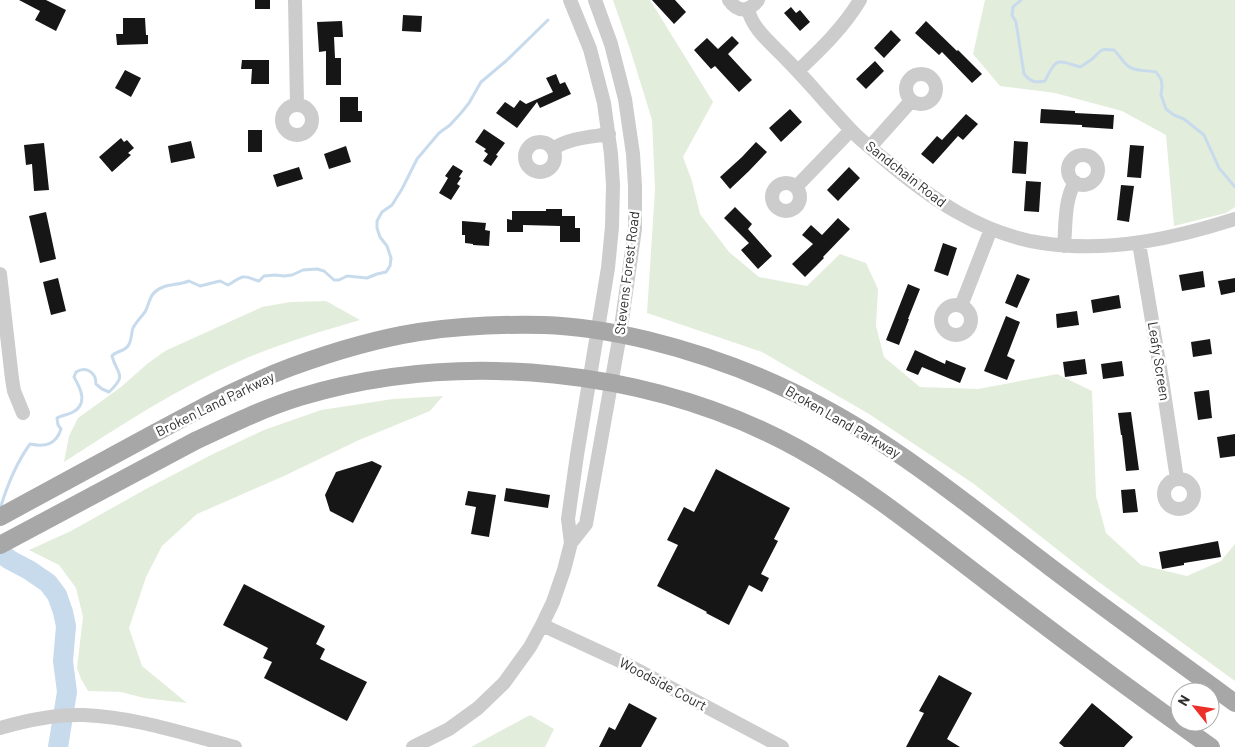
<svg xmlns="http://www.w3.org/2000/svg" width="1235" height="747" viewBox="0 0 1235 747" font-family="Barlow,sans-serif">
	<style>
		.green { fill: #e3eddc }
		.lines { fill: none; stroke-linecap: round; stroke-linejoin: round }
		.stream { stroke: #c7dbed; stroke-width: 3 }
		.river { stroke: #c7dbed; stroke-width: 20 }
		.building { fill: #161616 }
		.minor { stroke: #ccc; stroke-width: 14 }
		.major { stroke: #a7a7a7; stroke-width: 18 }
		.labels { text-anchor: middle; stroke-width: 5; stroke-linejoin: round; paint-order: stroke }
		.street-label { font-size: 14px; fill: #2f2f2f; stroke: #fff }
	</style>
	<rect width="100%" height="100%" fill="#fff"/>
	<!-- green -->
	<path class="green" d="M613,0H650L713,102L683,157L692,181L700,214L729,252L759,277L807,286L840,254L866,263L878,289L876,326L884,357L920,387L978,389L1057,374L1092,391L1096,496L1106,533L1141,565L1187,576L1221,561L1235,544V681L1096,580L974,484L869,414L762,352L647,313L655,189L652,120L631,52Z
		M985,0H1235V207L1226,213L1174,226L1166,135L1122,111L1055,93L1000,86L973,54Z
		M326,301L360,320C319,332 279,344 240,361C178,388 121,425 64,462L69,436L78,418L121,387L147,364L165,351L262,307L290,302Z
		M443,396L430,411L359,440L284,476L197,514L162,546L146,577L129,628L142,666L187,703L144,698L121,692L88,691L81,679L77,668L83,617L76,588L59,565L29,550L71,531L146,489L211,455L264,430L321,410L393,399Z
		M530,715L554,729L545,747H471Z"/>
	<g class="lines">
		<!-- stream -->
		<path class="stream" d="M1021,0L1013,7L1012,15L1016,22L1024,74C1031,82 1035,83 1045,81C1056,57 1057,60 1080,67C1084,65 1088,62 1092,59C1102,51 1098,48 1114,50C1118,54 1124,63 1128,66C1135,72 1148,70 1156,72L1161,79L1162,86L1161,95L1166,109L1174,115L1184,119L1204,135L1219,168L1235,187
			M0,509C6,489 17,462 30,444C45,447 56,445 61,429L58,425L57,418C62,415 68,415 73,412C88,404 81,389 74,377L76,372C86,366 96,372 96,384L102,389L109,392C128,374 117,375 112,356C116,351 123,352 128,346C132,341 131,333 133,328C136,322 141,317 145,312C148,307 149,299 153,294C162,283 177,286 189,281L200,286L220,281L228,285C232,283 238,278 243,277C248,276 254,280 259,281L264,276L275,275L284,276L292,275L303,270L317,269L324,271L334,280H339L347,276L367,278L377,274L386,272L390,266L391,258L387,246L380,237L377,228V221L382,212L392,205L402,189L417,159L439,133L450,125L461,113L469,103L481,82L506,61L548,20"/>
		<!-- river -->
		<path class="river" d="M0,553L10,560L29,570L48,583L57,595L63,612L66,626L63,661L67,692L58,747"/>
	</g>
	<!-- building -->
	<path class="building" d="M19,0H46L66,10L56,31L35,20L40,11Z
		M255,0H270V9H255Z
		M652,0H675L686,12L674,24Z
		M791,7L796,13L800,10L810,22L800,31L784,13Z
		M403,15L422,16L421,32L402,31Z
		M123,18H145L146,35H148V44L117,45L116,34H123Z
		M342,21L343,37H334L335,58H341V85H326V51L319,52L317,22Z
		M926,21L957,51L958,50L982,74L972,83L942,52L939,55L915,33Z
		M891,30L901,40L884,58L874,48Z
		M732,36L739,43L728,54L752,80L739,92L715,66L711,69L694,50L707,38L718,49Z
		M242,60H269V84H251L252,69H241Z
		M875,61L884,71L866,89L856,79Z
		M125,70L141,78L131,97L115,88Z
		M556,74L560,84L565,82L571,94L540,108L537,102L517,128L496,113L505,102L514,108L520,100L526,104L553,92L546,78Z
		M340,97H358V111H362V122H340Z
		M790,109L802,122L781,142L769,128Z
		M1041,109L1075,111V113L1114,115L1113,129L1082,127V125L1040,123Z
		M966,114L978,124L963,140L958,136L933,164L921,154L937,136L942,140Z
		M484,129L505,143L496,155L498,156L491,166L483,161L488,154L484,151L486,149L475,142Z
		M248,130H262V152H248Z
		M121,138L124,142L127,140L134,148L128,153L131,155L112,172L99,157Z
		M191,141L195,158L171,163L168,146Z
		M1014,141L1028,142L1026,174L1012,173Z
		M756,142L767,152L749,171L730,189L720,177L742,157Z
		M44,143L49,190L34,191L32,164L26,165L24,145Z
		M1130,145L1144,146L1141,178L1127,177Z
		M346,146L351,162L329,169L324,154Z
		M453,165L463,171L459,177L461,178L457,184L460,186L451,200L439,193L448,178L445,176Z
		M299,167L303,179L277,187L273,175Z
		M849,167L860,178L838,201L827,190Z
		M1026,181L1041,182L1039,212L1024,211Z
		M1121,185L1134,186L1129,222L1117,220Z
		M735,207L752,224L748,229L772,256L758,269L741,250L749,243L724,218Z
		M546,209H562V216H575V228H580V242H560V226L523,225V232H507V219L512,220V211H546Z
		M46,212L56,259L40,263L29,216Z
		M838,218L850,229L823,257L824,258L805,277L792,264L813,244L802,235L811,225L822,235Z
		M462,221L486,223L485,230L490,231L489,246L473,245V244L465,243V235H462Z
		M943,243L957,248L948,276L934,271Z
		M1203,271L1205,287L1182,291L1179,275Z
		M1017,274L1030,279L1017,308L1005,303Z
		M58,278L66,311L51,315L43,282Z
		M1235,278V292L1221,295L1218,281Z
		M908,284L920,289L908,319H909L899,345L886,340Z
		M1119,295L1121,308L1093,313L1091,300Z
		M1077,311L1079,325L1057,328L1056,314Z
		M1006,316L1020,322L1007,356L1015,360L1007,380L984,371Z
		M1210,339L1212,354L1193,357L1191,342Z
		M915,350L945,364L946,360L966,368L960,383L922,367L918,375L906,370Z
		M1085,359L1087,374L1065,377L1063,362Z
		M1122,361L1124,376L1103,379L1101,364Z
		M1209,390L1212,418L1198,420L1194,392Z
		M1131,412L1139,470L1126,471L1122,435H1121L1118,413Z
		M1235,434V456L1220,458L1217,437Z
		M372,461L382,466L353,523L330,511L325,495L336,472Z
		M716,469L790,508L774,539L778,541L761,574L769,578L762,592L749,585L729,625L706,613L707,612L657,586L678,545L667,540L684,507L694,512Z
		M506,488L550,495L548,508L504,501Z
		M1135,489L1138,512L1123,513L1121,490Z
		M468,491L496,495L489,537L471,534L476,507L465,505Z
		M1218,541L1221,557L1184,563V565L1162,569L1159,552Z
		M244,584L325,626L316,644L325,649L320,659L367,682L347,721L264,678L272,662L263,658L268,648L223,625Z
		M939,675L972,693L947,739L960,747H906L924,713L919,711Z
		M629,703L657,718L641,747H599L609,727L615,730Z
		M1092,703L1133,737L1124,747H1064L1059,743Z"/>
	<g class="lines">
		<!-- minor -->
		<path class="minor" d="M295,0L297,105
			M729,0C738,13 749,12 758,0
			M748,9C752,29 772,44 786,59C796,69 805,79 814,89C826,103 838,116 850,129C860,140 872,149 884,159C930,198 981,234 1042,243C1108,253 1173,239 1235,219
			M798,71C821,49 844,27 860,0
			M906 89a15 15 0 1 1 30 0a15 15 0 1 1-30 0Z
			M282 120a15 15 0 1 1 30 0a15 15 0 1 1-30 0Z
			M525 157a15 15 0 1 1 30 0a15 15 0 1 1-30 0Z
			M870,147L911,101
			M553,149C568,138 591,137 609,134
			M1068 170a15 15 0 1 1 30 0a15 15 0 1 1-30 0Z
			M772 197a14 14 0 1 1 28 0a14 14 0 1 1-28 0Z
			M797,186L851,130
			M1139,243L1163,386L1177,479
			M1064,246C1066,224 1064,201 1075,182
			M0,274L12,379L14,391L23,413
			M941 320a15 15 0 1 1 30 0a15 15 0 1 1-30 0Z
			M961,306L991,229
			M1164 494a15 15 0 1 1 30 0a15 15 0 1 1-30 0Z
			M571,543L586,524L620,334L635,229V186L633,154L625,99L611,44L595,0
			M542,625L622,662L782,747
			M0,728C27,720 55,714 84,715C135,717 185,734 235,747
			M413,747L449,729L478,708L504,683L530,647L542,625L553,602L564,570L571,543L568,519L577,455L608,268L612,227L613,185L611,154L604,103L590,49L570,0"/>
		<!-- major -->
		<path class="major" d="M0,517C51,489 102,462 153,434C198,410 243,385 291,367C332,352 375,339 419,332C460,326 502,324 544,325C579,326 613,332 647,340C708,355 767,377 822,407C904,451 976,511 1050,567C1111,613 1173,658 1235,703
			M0,545L195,441C229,425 264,408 300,397C460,349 652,368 799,449C867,487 928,537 990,584C1063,640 1136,694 1211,747"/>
	</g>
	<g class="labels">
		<!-- street labels -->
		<g class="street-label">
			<text transform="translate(906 174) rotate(38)" y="5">Sandchain Road</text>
			<text transform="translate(627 273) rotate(-83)" y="5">Stevens Forest Road</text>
			<text transform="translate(1159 361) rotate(81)" y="5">Leafy Screen</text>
			<text transform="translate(215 404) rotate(-26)" y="5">Broken Land Parkway</text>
			<text transform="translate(843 422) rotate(30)" y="5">Broken Land Parkway</text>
			<text transform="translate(663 684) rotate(28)" y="5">Woodside Court</text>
		</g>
	</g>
	<!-- north arrow -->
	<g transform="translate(1195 707) rotate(300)"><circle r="24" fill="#ffffff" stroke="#acacac"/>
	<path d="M0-4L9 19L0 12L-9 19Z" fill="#ed2f29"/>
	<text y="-8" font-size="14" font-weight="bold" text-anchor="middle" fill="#2f2f2f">N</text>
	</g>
</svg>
